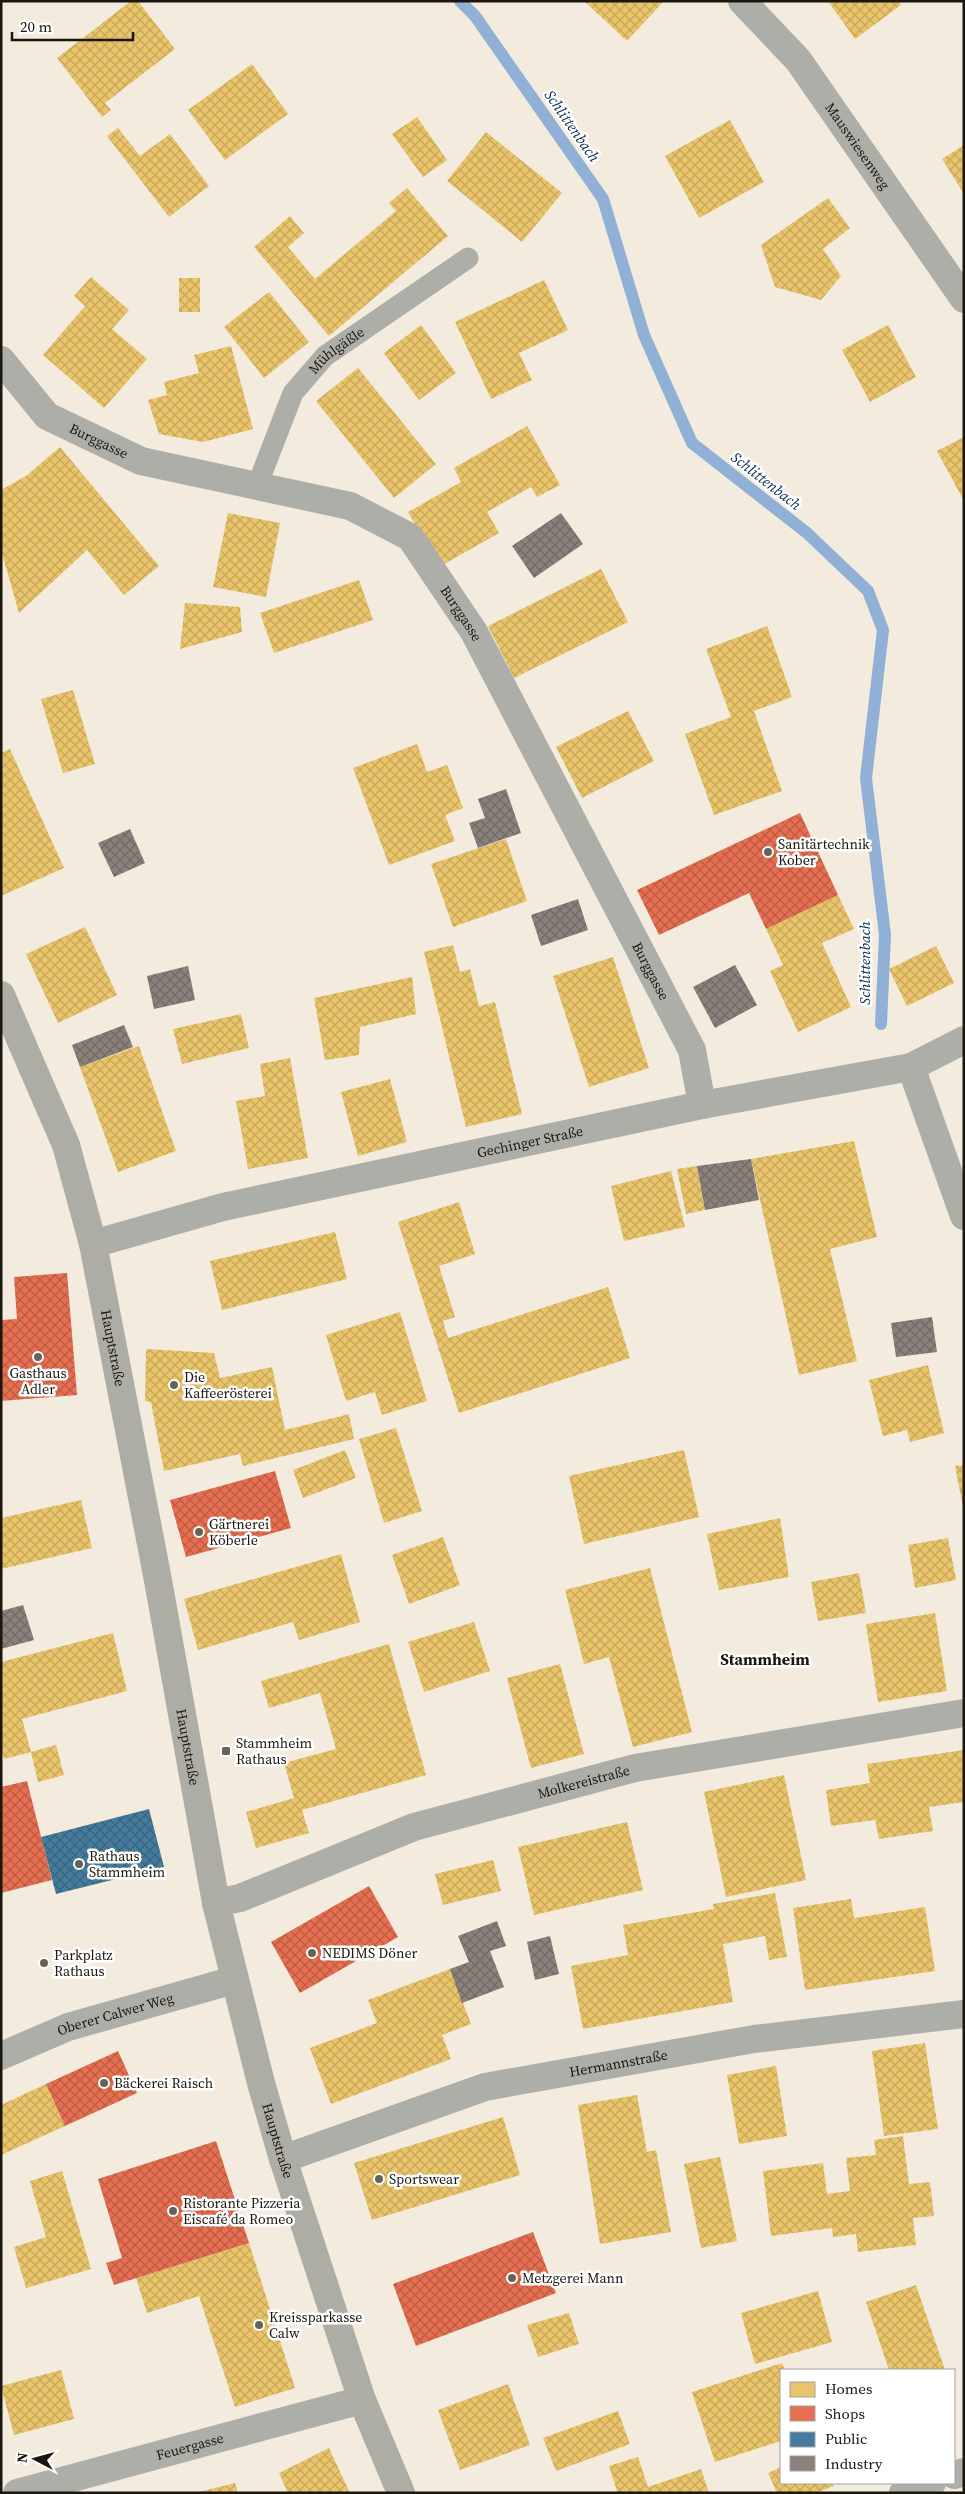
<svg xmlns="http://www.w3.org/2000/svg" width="965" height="2494" viewBox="0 0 965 2494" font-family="'Source Serif 4',serif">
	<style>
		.homes { fill: url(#homes-cross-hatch) }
		.shops { fill: url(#shops-cross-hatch) }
		.public { fill: url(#public-cross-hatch) }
		.industry { fill: url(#industry-cross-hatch) }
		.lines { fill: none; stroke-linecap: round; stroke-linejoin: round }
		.stream { stroke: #90b0d6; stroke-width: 12 }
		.lane { stroke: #aeaea9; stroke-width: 21 }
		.street { stroke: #aeaea9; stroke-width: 28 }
		.secondary { stroke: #adada6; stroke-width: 28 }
		.poi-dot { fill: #676257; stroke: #fff; stroke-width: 2 }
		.labels { text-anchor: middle; stroke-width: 5; stroke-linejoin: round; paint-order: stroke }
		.street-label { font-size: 14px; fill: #1b170e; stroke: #fff }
		.poi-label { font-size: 14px; fill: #1b170e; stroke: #fff; text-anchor: start }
		.water-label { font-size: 15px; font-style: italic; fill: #082b52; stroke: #fff }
		.quarter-label { font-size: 16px; font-weight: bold; fill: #1b170e; stroke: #fff }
	</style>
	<defs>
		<pattern id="homes-cross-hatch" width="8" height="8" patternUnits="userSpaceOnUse" patternTransform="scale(1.25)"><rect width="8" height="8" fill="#e9c46a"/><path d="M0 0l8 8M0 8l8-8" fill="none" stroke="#c7a85b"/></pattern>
		<pattern id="shops-cross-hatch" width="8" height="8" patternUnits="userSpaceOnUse" patternTransform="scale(1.25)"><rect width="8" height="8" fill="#e76f51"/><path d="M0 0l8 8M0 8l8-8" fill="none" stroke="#ba5a42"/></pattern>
		<pattern id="public-cross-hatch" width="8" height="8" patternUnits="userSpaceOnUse" patternTransform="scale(1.25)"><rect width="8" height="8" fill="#457b9d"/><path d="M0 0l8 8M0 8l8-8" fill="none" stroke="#39647e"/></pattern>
		<pattern id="industry-cross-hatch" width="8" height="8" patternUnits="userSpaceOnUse" patternTransform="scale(1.25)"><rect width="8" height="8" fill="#8a817c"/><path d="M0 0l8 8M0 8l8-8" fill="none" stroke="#706964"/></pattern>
	</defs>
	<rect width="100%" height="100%" fill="#f3ecde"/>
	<!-- homes -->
	<path class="homes" d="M131,1H138L175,49L105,103L111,110L102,117L57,58Z
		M584,1H664L627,41Z
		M828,1H899L901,5L855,39Z
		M252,64L288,114L225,160L188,110Z
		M417,117L447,160L423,177L392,134Z
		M730,120L764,182L699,218L665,156Z
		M118,128L140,156L170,134L209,186L169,217L107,136Z
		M486,132L562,193L522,242L447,181Z
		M964,145V194L942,159Z
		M407,188L448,236L329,336L254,247L290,216L304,233L288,247L315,279L396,211L389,203Z
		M828,198L850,228L823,249L841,276L821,300L775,287L761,245Z
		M91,277L129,310L112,329L147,359L104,408L43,355L85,306L74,296Z
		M179,278H200V312H179Z
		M544,280L568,330L519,353L532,380L491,399L455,322Z
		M269,292L309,342L264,378L224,327Z
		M421,325L456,373L419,400L384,353Z
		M888,325L916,377L870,402L842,350Z
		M231,346L253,429L203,442L159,434L148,400L167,395L164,382L199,373L194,355Z
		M358,368L436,464L394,498L316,401Z
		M527,426L560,485L537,497L531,487L487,512L499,533L439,567L408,512L461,482L454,468Z
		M964,437V501L937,451Z
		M60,447L159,566L124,595L87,550L19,613L1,550V490L26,476Z
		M228,513L280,523L266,597L213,587Z
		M601,569L628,622L514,678L488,626Z
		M359,580L373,620L274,653L260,613Z
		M185,603L240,607L242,632L180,649Z
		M767,626L792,697L754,711L782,791L714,815L685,734L731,717L706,649Z
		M73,690L95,764L63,773L41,699Z
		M628,711L654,761L582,798L556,747Z
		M417,744L427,772L447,765L463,808L445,815L455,841L389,865L353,768Z
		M10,749L64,868L1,896V753Z
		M506,839L527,901L453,927L431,864Z
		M838,895L854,929L822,943L851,1007L798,1032L770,971L783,965L766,929Z
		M85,927L117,995L58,1023L26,954Z
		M453,945L460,972L470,969L479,1006L495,1002L522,1114L466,1127L424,952Z
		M936,946L954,983L907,1006L889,969Z
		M613,957L649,1068L589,1087L553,976Z
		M412,977L416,1014L360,1027L359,1055L325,1060L314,998Z
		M241,1014L249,1048L182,1064L173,1029Z
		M139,1046L176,1151L118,1172L80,1067Z
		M290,1058L308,1158L248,1169L236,1101L265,1096L260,1064Z
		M390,1079L407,1142L358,1156L341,1092Z
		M854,1141L877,1237L830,1249L857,1361L799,1375L751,1159Z
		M697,1166L705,1210L686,1214L677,1169Z
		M671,1171L685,1227L624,1241L611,1186Z
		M459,1202L475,1254L439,1266L455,1317L443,1321L448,1338L608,1287L630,1358L459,1413L398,1222Z
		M335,1232L347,1279L222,1310L210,1261Z
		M400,1312L427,1401L382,1415L375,1392L346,1401L326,1335Z
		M146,1349L214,1353L220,1378L272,1367L285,1430L349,1414L354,1439L243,1466L240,1454L164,1471L151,1402L145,1401Z
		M928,1365L944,1433L910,1442L907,1430L883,1436L869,1380Z
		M396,1428L422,1511L384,1523L359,1439Z
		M345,1450L356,1478L303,1498L293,1470Z
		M684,1450L699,1517L584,1544L569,1476Z
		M964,1465V1507H963L955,1466Z
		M81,1500L92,1548L1,1569V1518Z
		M780,1518L789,1577L719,1590L707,1534Z
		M443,1537L460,1585L409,1604L392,1555Z
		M948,1538L956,1580L915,1588L908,1545Z
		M341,1554L360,1622L299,1640L293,1622L198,1650L184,1599Z
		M650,1568L692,1732L633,1747L609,1657L584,1664L565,1590Z
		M859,1573L866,1613L818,1621L811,1582Z
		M935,1613L947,1691L878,1702L866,1624Z
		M474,1622L490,1671L424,1692L408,1642Z
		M113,1633L127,1691L22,1719L31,1752L56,1745L64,1775L38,1782L31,1752L4,1759L1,1748V1662Z
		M389,1644L426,1775L302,1810L309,1833L256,1848L246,1812L294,1798L284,1763L336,1749L320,1693L269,1708L261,1681Z
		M560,1664L584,1754L531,1768L507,1678Z
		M964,1750V1802L929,1807L933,1831L879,1839L875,1820L831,1826L826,1790L870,1783L867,1764Z
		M784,1775L806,1880L726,1897L704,1792Z
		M627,1822L643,1890L534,1915L518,1847Z
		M493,1860L501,1891L443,1905L435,1874Z
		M775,1893L787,1957L769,1960L765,1936L723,1944L733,2002L583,2029L571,1966L628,1955L623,1925L714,1909L713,1904Z
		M851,1899L854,1918L925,1907L935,1971L805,1990L793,1908Z
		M450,1969L471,2024L442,2035L451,2059L331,2104L310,2048L377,2023L368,2000Z
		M925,2043L938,2129L884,2136L872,2051Z
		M776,2066L787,2136L739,2144L727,2075Z
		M46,2084L65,2126L1,2155V2105Z
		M637,2095L647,2152L656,2150L671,2232L600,2244L578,2105Z
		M503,2117L520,2175L372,2220L354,2163Z
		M903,2136L909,2184L930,2182L934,2216L913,2218L916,2245L858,2252L856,2234L833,2237L832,2228L771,2236L763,2171L823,2163L827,2194L850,2191L846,2158L876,2155L874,2140Z
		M720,2157L737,2241L701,2248L684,2164Z
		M62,2171L91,2269L26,2288L14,2247L46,2237L30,2181Z
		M249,2243L295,2388L235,2407L199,2296L147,2313L136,2278Z
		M916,2285L945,2370H889L866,2302Z
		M818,2291L832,2342L755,2364L741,2313Z
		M569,2313L579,2344L538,2357L527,2325Z
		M782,2363L785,2370H781V2441L715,2462L692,2392Z
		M61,2370L74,2419L14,2435L1,2386Z
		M508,2384L530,2445L460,2470L438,2410Z
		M618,2411L630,2444L556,2471L543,2438Z
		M329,2448L350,2493H288L279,2473Z
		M638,2457L648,2487L701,2469L709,2493H613L617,2491L609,2466Z
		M781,2467V2483H832L834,2486L816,2493H777L768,2473Z
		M235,2483L238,2493H199V2492Z"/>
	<!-- shops -->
	<path class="shops" d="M800,813L838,895L766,929L749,893L659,935L637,890Z
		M67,1273L77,1395L1,1401V1320L17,1319L14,1277Z
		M275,1471L291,1528L186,1557L170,1500Z
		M27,1781L52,1880L1,1893V1787Z
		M369,1886L398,1937L300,1993L271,1942Z
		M118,2051L137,2093L65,2126L46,2084Z
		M216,2141L249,2243L114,2285L106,2263L122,2258L98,2179Z
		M533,2232L556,2293L416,2346L393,2284Z"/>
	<!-- public -->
	<path class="public" d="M149,1809L164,1867L56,1894L41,1837Z"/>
	<!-- industry -->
	<path class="industry" d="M561,513L583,544L534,578L512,546Z
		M506,789L521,833L478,848L469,823L485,818L478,799Z
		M130,829L145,863L114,877L98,843Z
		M578,899L588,930L541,946L531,915Z
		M735,965L757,1005L715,1028L693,987Z
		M188,966L195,1000L154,1009L147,976Z
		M124,1025L133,1047L80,1067L72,1045Z
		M751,1159L759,1200L705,1210L697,1166Z
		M932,1317L937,1352L896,1357L891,1323Z
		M23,1605L34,1640L1,1649V1611Z
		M497,1921L506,1946L490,1951L504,1987L462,2003L450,1969L469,1962L458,1936Z
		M550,1936L559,1974L535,1980L527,1942Z"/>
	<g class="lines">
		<!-- stream -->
		<path class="stream" d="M460,1L475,16L603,199L644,335L692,443L807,533L868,591L883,630L866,778L885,935L881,1024"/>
		<!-- lane -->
		<path class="lane" id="s1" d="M257,486L293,393L325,356L468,258"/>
		<!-- street -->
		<g class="street">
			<path id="s2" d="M742,1L798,60L964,299"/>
			<path id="s3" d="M1,360L47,416L141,461L350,506L410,537L474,632L692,1050L702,1105"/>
			<path d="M911,1067L964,1216"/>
			<path id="s4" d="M93,1244L223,1207L702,1105L911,1067L964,1040"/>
			<path id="s5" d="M216,1903L240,1898L414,1827L635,1768L964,1713"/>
			<path id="s6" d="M1,2056L68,2027L234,1980"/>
			<path id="s7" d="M283,2159L485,2087L754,2039L964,2014"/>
			<path d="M954,2475L964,2472"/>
			<path id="s8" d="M17,2493L362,2400"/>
			<path d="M903,2493L932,2483"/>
		</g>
		<!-- secondary -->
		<path class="secondary" id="s9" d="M1,995L66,1145L93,1244L157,1575L216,1903L261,2083L283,2159L362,2400L401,2493"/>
	</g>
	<!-- markers -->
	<g class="poi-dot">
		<circle cx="768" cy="852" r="5"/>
		<circle cx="38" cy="1357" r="5"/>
		<circle cx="174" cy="1385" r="5"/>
		<circle cx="199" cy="1532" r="5"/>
		<rect x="221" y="1746" width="10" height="10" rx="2.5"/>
		<circle cx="79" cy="1864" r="5"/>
		<circle cx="312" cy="1953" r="5"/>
		<circle cx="44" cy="1963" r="5"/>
		<circle cx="104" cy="2083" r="5"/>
		<circle cx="379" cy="2179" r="5"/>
		<circle cx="173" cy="2211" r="5"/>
		<circle cx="512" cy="2278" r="5"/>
		<circle cx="259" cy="2325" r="5"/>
	</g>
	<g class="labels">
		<!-- street labels -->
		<g class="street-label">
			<text dy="5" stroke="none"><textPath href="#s2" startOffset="186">Mauswiesenweg</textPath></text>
			<text dy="5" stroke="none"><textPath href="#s1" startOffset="161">Mühlgäßle</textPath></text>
			<text dy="5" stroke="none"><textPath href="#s3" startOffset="130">Burggasse</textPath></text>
			<text dy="5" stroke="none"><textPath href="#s3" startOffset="550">Burggasse</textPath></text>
			<text dy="5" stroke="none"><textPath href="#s3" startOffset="955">Burggasse</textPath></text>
			<text dy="5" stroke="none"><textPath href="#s4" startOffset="449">Gechinger Straße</textPath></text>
			<text dy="5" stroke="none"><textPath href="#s9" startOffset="372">Hauptstraße</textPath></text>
			<text dy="5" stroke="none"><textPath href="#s9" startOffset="778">Hauptstraße</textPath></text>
			<text dy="5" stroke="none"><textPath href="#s5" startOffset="388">Molkereistraße</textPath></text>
			<text dy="5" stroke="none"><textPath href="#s6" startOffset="122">Oberer Calwer Weg</textPath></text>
			<text dy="5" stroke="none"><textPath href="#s7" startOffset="350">Hermannstraße</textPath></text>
			<text dy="5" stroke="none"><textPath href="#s9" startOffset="1182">Hauptstraße</textPath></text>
			<text dy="5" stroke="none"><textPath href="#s8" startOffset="179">Feuergasse</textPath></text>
		</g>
		<!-- poi labels -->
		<g class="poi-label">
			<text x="778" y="849">Sanitärtechnik<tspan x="778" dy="16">Kober</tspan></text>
			<text x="38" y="1378" text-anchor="middle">Gasthaus<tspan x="38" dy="16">Adler</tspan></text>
			<text x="184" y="1382">Die<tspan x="184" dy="16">Kaffeerösterei</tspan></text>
			<text x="209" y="1529">Gärtnerei<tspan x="209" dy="16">Köberle</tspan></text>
			<text x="236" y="1748">Stammheim<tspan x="236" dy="16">Rathaus</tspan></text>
			<text x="89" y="1861">Rathaus<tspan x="89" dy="16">Stammheim</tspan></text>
			<text x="322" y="1958">NEDIMS Döner</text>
			<text x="54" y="1960">Parkplatz<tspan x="54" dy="16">Rathaus</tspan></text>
			<text x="114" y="2088">Bäckerei Raisch</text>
			<text x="389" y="2184">Sportswear</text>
			<text x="183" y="2208">Ristorante Pizzeria<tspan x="183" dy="16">Eiscafé da Romeo</tspan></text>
			<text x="522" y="2283">Metzgerei Mann</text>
			<text x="269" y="2322">Kreissparkasse<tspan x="269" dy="16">Calw</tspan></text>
		</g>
		<!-- water labels -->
		<g class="water-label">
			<text transform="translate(572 126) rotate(55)" y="5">Schlittenbach</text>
			<text transform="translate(766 481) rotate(38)" y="5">Schlittenbach</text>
			<text transform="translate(865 963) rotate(-90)" y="5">Schlittenbach</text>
		</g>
		<!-- quarter labels -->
		<g class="quarter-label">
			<text x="765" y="1665">Stammheim</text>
		</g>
	</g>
	<!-- border -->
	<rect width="965" height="2494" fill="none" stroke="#1b170e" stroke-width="5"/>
	<!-- legend -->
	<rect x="780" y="2369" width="175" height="115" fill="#ffffff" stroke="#a4a29f"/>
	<rect x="790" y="2382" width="25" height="15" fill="#e9c46a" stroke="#a4a29f"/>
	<text x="825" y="2394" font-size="15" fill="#1b170e">Homes</text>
	<rect x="790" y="2406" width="25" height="15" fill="#e76f51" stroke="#a4a29f"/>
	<text x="825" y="2419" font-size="15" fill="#1b170e">Shops</text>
	<rect x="790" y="2432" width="25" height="15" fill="#457b9d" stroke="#a4a29f"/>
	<text x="825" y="2444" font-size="15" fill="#1b170e">Public</text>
	<rect x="790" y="2456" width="25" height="15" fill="#8a817c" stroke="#a4a29f"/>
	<text x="825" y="2469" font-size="15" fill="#1b170e">Industry</text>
	<!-- north arrow -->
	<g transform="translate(35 2459) rotate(276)" stroke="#ffffff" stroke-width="4" paint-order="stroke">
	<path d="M0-4L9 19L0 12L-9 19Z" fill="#1b170e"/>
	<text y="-8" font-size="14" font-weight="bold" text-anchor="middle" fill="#1b170e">N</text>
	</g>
	<!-- scale -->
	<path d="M12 32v8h121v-8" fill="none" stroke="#1b170e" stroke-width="2.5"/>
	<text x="20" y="32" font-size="15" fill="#1b170e" stroke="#ffffff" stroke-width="4" paint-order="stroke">20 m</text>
</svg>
